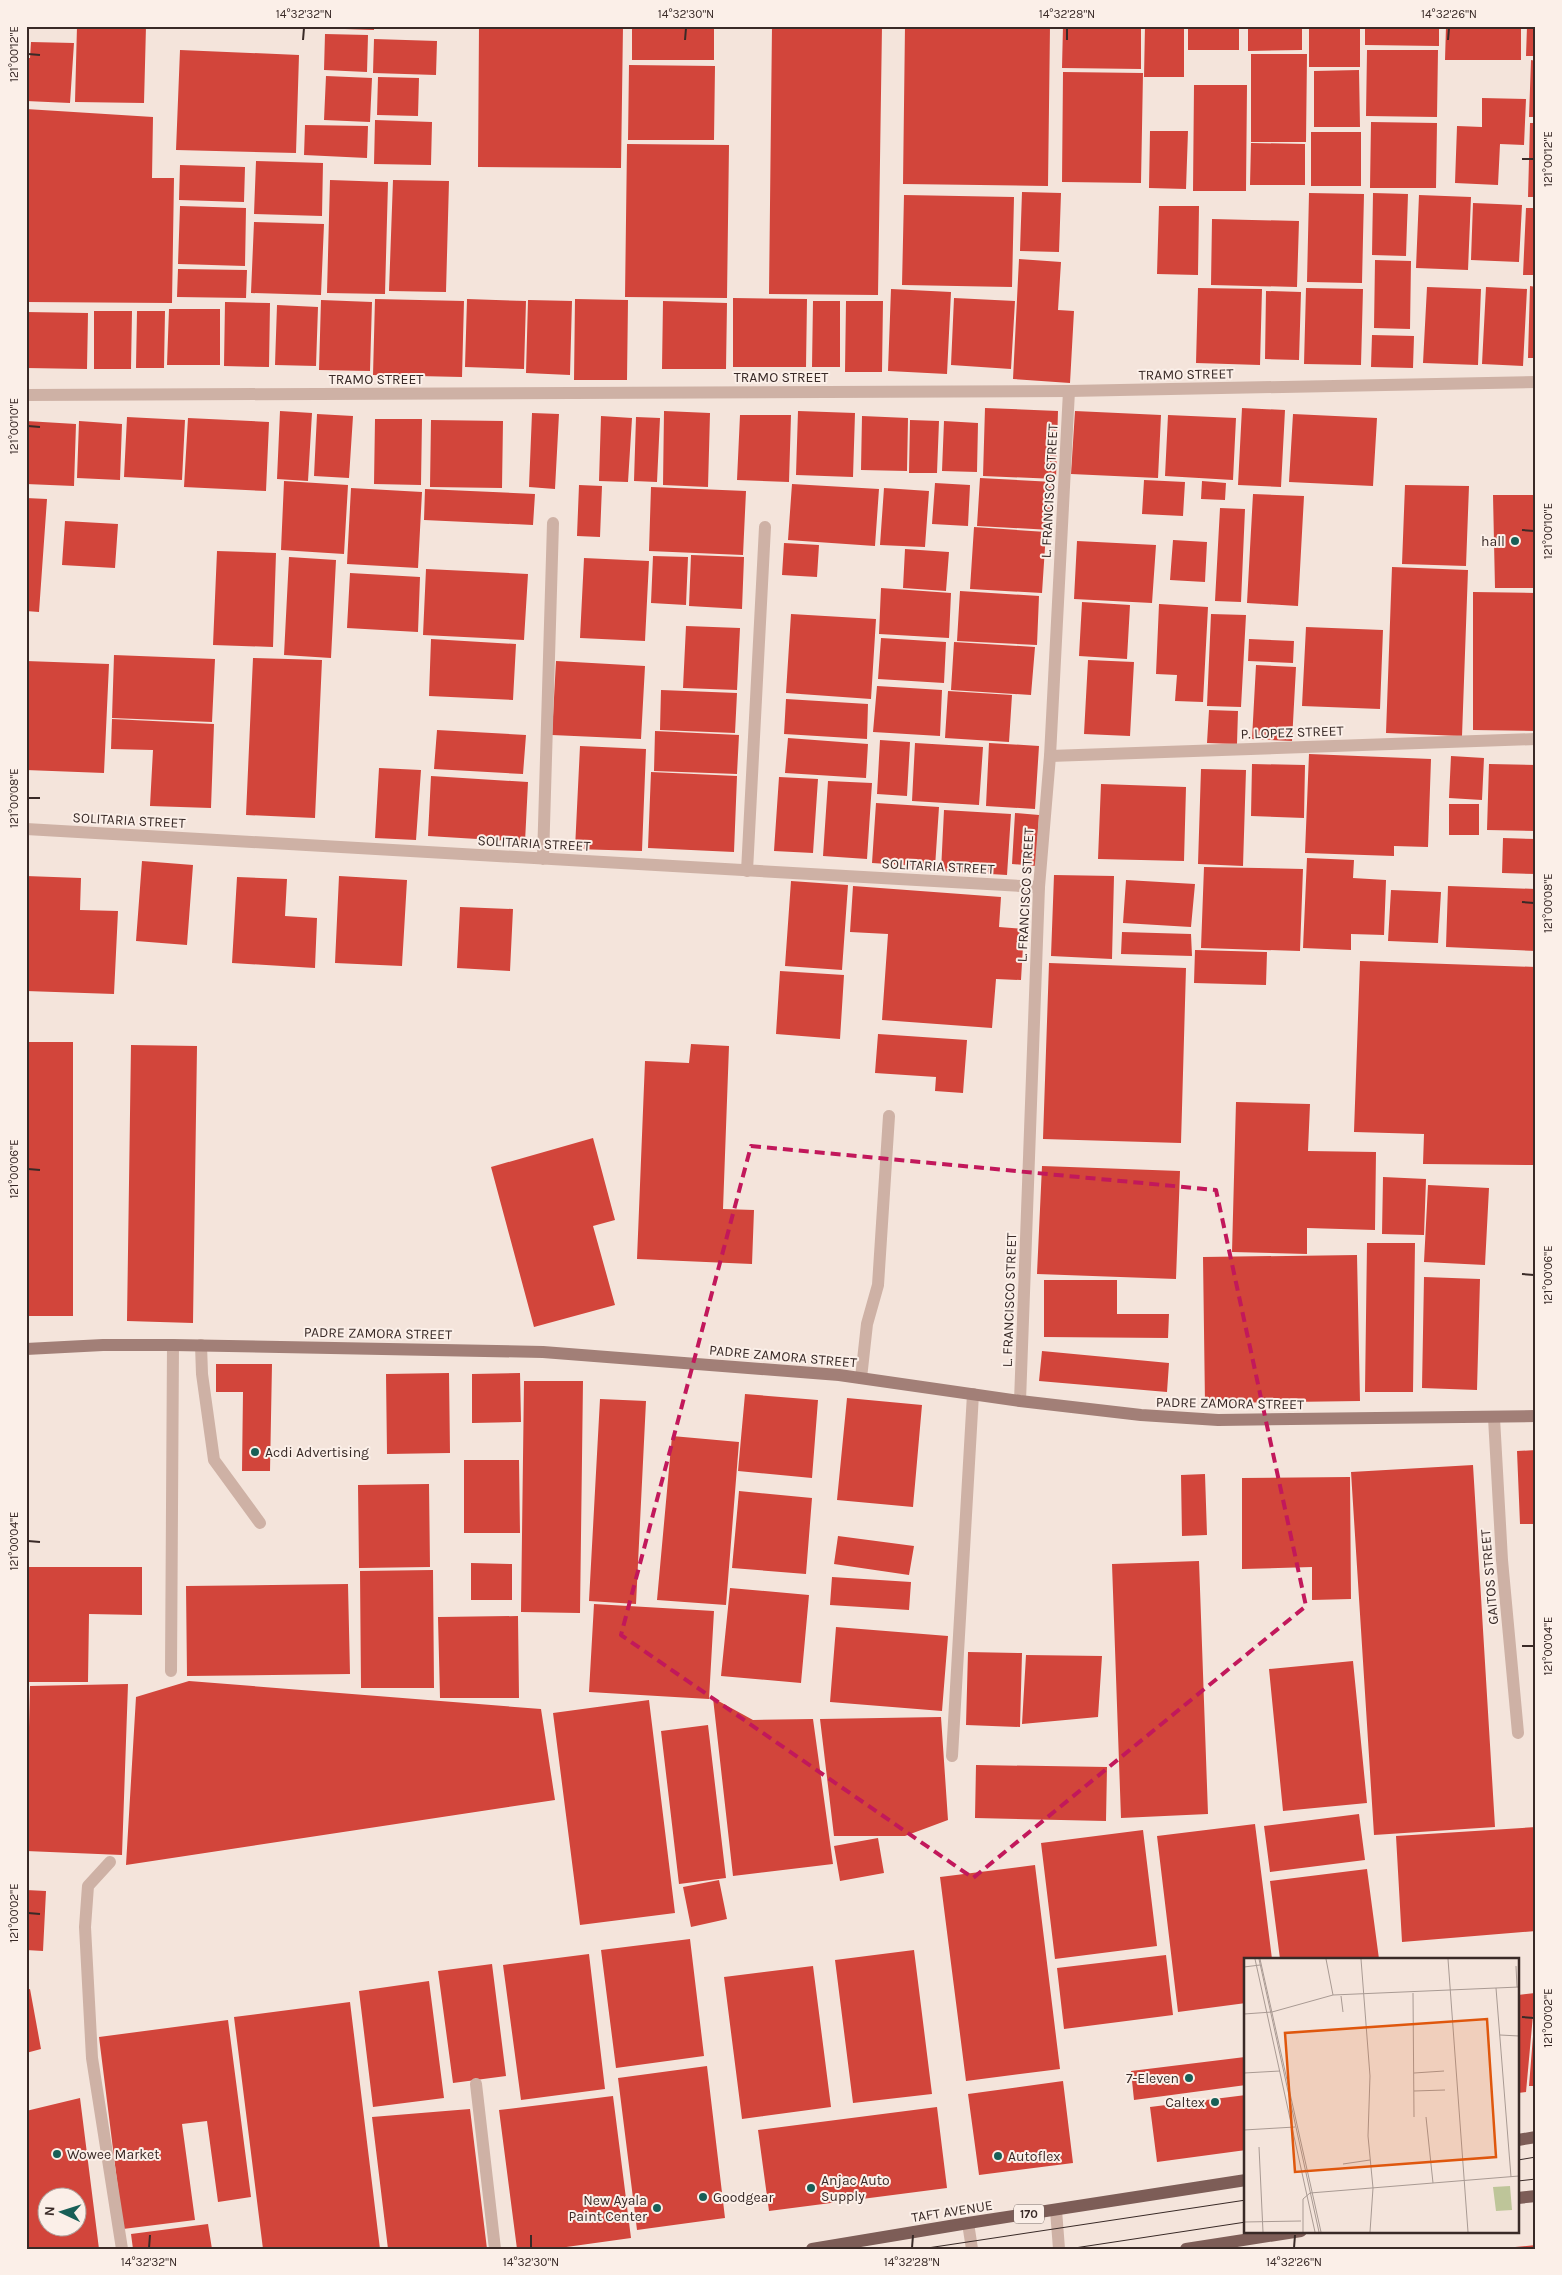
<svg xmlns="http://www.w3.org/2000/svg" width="1562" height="2275" viewBox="0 0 1562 2275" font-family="Karla,sans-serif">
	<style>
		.building { fill: #d2453b; fill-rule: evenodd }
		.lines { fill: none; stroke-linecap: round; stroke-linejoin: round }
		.lane { stroke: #ceb1a5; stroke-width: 12 }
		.street { stroke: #ceb1a5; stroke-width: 12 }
		.secondary { stroke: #a27f77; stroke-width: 12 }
		.primary { stroke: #7d5d57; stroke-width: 12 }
		.tram { stroke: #392a27; stroke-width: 1 }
		.marked { fill: none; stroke: #c2185b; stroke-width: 4; stroke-dasharray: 10 6; stroke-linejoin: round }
		.ticks { fill: none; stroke: #392a27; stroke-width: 2 }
		.poi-dot { fill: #185f57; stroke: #fbefe8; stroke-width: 2 }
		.labels { text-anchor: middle; stroke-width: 4; stroke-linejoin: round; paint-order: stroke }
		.shield { fill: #fbefe8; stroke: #736561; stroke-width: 1 }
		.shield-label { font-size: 12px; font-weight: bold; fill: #392a27 }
		.street-label { font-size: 14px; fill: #392a27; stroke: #fbefe8 }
		.poi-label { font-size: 14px; fill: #392a27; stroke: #fbefe8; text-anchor: start }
		.inset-road { fill: none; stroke: #a99a93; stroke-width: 1 }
		.view { fill: #df570d; fill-opacity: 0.15; stroke: #df570d; stroke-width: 2.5 }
		.inset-edge { fill: none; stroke: #392a27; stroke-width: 2.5 }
		.neatline { fill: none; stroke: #392a27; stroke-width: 2 }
		.ticks-label { font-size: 12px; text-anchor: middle; fill: #392a27 }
	</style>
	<rect width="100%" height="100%" fill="#f4e4db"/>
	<!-- building -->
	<path class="building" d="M77,26H146L144,103L75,102Z
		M316,26H374V30L316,28Z
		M479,26H623L621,168L478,167Z
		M632,26H714V60H632Z
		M772,26H882L878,295L769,294Z
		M905,26H1050L1048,186L903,184Z
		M1063,26H1141V69L1062,68Z
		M1145,26H1184V77H1144Z
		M1188,26H1239V50H1188Z
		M1248,26H1302V50L1248,51Z
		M1309,26H1360V67H1309Z
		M1365,26H1439V46L1365,45Z
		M1446,26H1521V60H1445Z
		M1527,26H1536V56H1526Z
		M325,34L368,35L367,72L324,70Z
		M374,39L437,41L436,75L373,73Z
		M31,42L74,43L70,103L26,101V58H30Z
		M180,50L299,55L296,153L176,150Z
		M1367,50H1438L1437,117L1366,116Z
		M1251,54H1307L1306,142H1251Z
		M1531,60L1536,61V117H1529Z
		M629,65L715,66L714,140H628Z
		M1359,70L1360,127H1314V71Z
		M1063,72L1143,73L1141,183L1062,182Z
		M326,76L372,78L370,122L324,120Z
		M378,77L419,78L418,116L377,115Z
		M1194,85H1247L1246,191H1193Z
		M1482,98L1526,99L1524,145L1500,144L1498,185L1455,183L1457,126L1482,127Z
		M26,109L153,117L152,178H174L172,303L26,302Z
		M375,120L432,122L431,165L374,164Z
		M1371,122L1437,123L1436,188H1370Z
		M1530,123H1536V197H1528Z
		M305,125L368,126L367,158L304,155Z
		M1150,131H1188L1186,189L1149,188Z
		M1311,132H1361V186H1311Z
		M1251,143L1305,144V185H1250Z
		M627,144L729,145L727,298L625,297Z
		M256,161L323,163L322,216L254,214Z
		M180,165L245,167L244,202L179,200Z
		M330,180L388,182L385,294L327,293Z
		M393,180L449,181L446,292L389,291Z
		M1022,192L1061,193L1059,252L1020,251Z
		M1309,193L1364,194L1362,283L1307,282Z
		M1373,193L1408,194L1406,256L1372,255Z
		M904,195L1014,197L1012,287L902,285Z
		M1419,195L1471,197L1468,270L1416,268Z
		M1473,203L1522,205L1519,262L1471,260Z
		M180,206L246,208L245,266L178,264Z
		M1159,206H1199L1198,275L1157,274Z
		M1526,208H1536V275H1523Z
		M1212,219L1299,221L1297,287L1211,285Z
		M254,222L324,224L321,295L251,293Z
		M1019,259L1061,262L1058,310L1074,311L1070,383L1013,379Z
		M1375,260L1411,261L1410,329L1374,328Z
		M178,269L247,270L246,298L177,297Z
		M1530,286L1536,287V358H1528Z
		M1427,287L1481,289L1478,365L1423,363Z
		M1486,287L1527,289L1523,366L1482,364Z
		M1198,288L1262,289L1260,365L1196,363Z
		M1306,288L1363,289L1361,365L1304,364Z
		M891,289L951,292L947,374L888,371Z
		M1266,291L1301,292L1299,360L1265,359Z
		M733,298L807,299L806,367H733Z
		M954,298L1015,301L1011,369L951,365Z
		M375,299L464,301L462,377L373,375Z
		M467,299L526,301L524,369L465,367Z
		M575,299L628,300L627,380H574Z
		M321,300L372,302L370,371L319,370Z
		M528,300L572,301L570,375L526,373Z
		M663,301L727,303L726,369H662Z
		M813,301H840V367H812Z
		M846,301H883L882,372H845Z
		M225,302L270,303L269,367L224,366Z
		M277,305L318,307L316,366L275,365Z
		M169,309H220V365H167Z
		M94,311H132L131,369H94Z
		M137,311H165L164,368H136Z
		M26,312L88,313L87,369L26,368Z
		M1372,335L1414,336L1413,368L1371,367Z
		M985,408L1058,411L1056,479L983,476Z
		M1242,408L1285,410L1281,487L1238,485Z
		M280,411L312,413L308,481L277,479Z
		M664,411L710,413L708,487L663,485Z
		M798,411L855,413L853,477L796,475Z
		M1075,411L1161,415L1158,478L1071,474Z
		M532,413L559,414L555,489L529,487Z
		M317,414L353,416L349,478L314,476Z
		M1293,414L1377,418L1373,486L1289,482Z
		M740,415H791L789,482L737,480Z
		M1168,415L1236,418L1233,480L1165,476Z
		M601,416L632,418L628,482L599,481Z
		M862,416L908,418L907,471L861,470Z
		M127,417L185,420L182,480L124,477Z
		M636,417L660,418L657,482L634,481Z
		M188,418L269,422L266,491L184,487Z
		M375,419H422L421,485L374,484Z
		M431,420L503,421L502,488L430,487Z
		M910,420L939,421L937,473H909Z
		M26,421L76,424L74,486L26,484Z
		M79,421L122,424L120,480L77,478Z
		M944,421L978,423L977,472L942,471Z
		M980,478L1054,482L1051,530L977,526Z
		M1144,480L1185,482L1183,516L1142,514Z
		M284,481L348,485L344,554L281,550Z
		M1202,481L1226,483L1225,500L1201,499Z
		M935,483L970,485L968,526L932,524Z
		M792,484L879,489L875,546L788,540Z
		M579,485L602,486L600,537L577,536Z
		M1405,485L1469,486L1466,566L1402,564Z
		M651,487L746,491L743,555L649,551Z
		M351,488L422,492L418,568L347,564Z
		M884,488L929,491L925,547L880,545Z
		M425,489L535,494L533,525L424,520Z
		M1253,494L1304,496L1298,606L1247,603Z
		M1493,495H1536V588H1495Z
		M26,498L47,499L39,612L26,611Z
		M1220,508L1245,509L1241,602L1215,601Z
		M65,521L118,524L115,568L62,565Z
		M974,527L1046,532L1042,593L970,589Z
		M1173,540L1207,542L1205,582L1170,580Z
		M1077,541L1156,545L1152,603L1074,599Z
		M784,543L819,545L817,577L782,575Z
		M905,549L949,552L946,591L903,588Z
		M217,551L276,553L273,647L213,645Z
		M691,555L744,557L742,609L689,606Z
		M653,556L688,557L686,605L651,603Z
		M289,557L336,560L331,658L284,655Z
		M584,558L649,561L645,641L580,638Z
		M1392,567L1468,570L1462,736L1386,733Z
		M426,569L528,574L524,640L423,635Z
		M350,573L420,577L418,632L347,628Z
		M881,588L951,593L949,638L879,634Z
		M960,591L1039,596L1037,645L957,641Z
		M1473,592L1536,593V731L1473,730Z
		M1082,602L1130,605L1127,659L1079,656Z
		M1159,604L1208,607L1203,702L1175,701L1177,675L1156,674Z
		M791,614L876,619L871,699L786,693Z
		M1211,614L1246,615L1241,707L1207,706Z
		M686,626L740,628L737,690L683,688Z
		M1306,627L1383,630L1380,709L1302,706Z
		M881,638L946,642L944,683L878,679Z
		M431,639L516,644L513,700L429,696Z
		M1249,639L1294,641L1293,663L1248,661Z
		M954,642L1035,647L1031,695L951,690Z
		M114,655L215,659L212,722L112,718Z
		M253,658L322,660L315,818L246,815Z
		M1088,660L1134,662L1130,736L1084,734Z
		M26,661L109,664L104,773L26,770Z
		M556,661L645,666L641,739L552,735Z
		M1256,665L1296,667L1292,741L1252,739Z
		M877,686L942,690L940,736L873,732Z
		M661,690L737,693L735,733L660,730Z
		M948,691L1012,695L1009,742L945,738Z
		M786,699L868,704L867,739L784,734Z
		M1209,710L1238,711L1237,744L1207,743Z
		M112,719L214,724L211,808L150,806L153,750L111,749Z
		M437,730L526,735L523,774L434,769Z
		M655,731L739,735L737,774L654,771Z
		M788,738L868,744L866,778L785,773Z
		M880,740L910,742L907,796L877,794Z
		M915,743L983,747L979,805L912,801Z
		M989,743L1039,746L1035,809L986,806Z
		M580,746L646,749L642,851L575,849Z
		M1309,754L1431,759L1428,847L1394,846V856L1305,853Z
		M1451,756L1484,758L1482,800L1449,798Z
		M1252,764L1305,765L1304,818L1251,816Z
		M1489,764L1536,765V831L1487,830Z
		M379,768L421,770L416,840L375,838Z
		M1201,769L1246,770L1243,866L1198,864Z
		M651,772L737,776L734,852L648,848Z
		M431,776L528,782L525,842L428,836Z
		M779,777L818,779L813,853L774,851Z
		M828,781L872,783L867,859L823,856Z
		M1101,784L1186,787L1184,861L1098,859Z
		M876,803L939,807L935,867L872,863Z
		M1449,804H1479V835H1449Z
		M944,810L1011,814L1007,875L941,871Z
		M1015,813L1039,815L1036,866L1012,864Z
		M1503,838L1536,839V874L1502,873Z
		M1307,858L1354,860L1353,878L1386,880L1384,935L1351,934V950L1303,948Z
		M142,861L193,865L187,945L136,941Z
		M1204,867L1303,869L1300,951L1201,948Z
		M1054,875L1114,876L1112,959L1051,956Z
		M26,876L81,878L80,910L118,911L114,994L26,991Z
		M339,876L407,880L402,966L335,963Z
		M237,877L287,879L285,916L317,918L315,968L232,963Z
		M1126,880L1195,884L1191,927L1123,923Z
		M791,881L848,885L842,970L785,966Z
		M853,886L1001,897L999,927L1024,929L1021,980L996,979L992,1028L882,1020L888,934L850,932Z
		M1448,886L1536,889V951L1446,947Z
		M1391,890L1441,892L1438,943L1388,941Z
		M460,907L513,909L510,971L457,968Z
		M1122,932L1191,934L1192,956L1121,954Z
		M1195,950L1267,952L1266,985L1194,983Z
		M1360,961L1536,967V1165L1423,1164L1424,1134L1354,1132Z
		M1049,963L1186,968L1181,1143L1043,1139Z
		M780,971L844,975L840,1039L776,1034Z
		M878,1034L967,1040L963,1093L935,1091L936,1077L875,1073Z
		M26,1042H73V1316H26Z
		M691,1044L729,1046L723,1209L754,1210L752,1264L637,1259L645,1061L689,1063Z
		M131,1045L197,1046L193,1323L127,1321Z
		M1236,1102L1310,1104L1308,1151L1376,1152L1375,1230L1307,1228V1254L1232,1252Z
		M593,1138L615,1220L593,1226L615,1305L534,1327L491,1167Z
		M1042,1166L1180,1171L1176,1279L1037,1274Z
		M1383,1177L1426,1179L1424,1235L1382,1234Z
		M1428,1185L1489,1188L1485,1265L1424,1262Z
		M1367,1243H1415L1413,1392H1365Z
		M1357,1255L1360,1401L1205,1403L1203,1257Z
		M1424,1277L1480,1279L1477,1390L1422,1388Z
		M1044,1280H1117V1314H1169L1168,1338L1044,1337Z
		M1042,1351L1169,1363L1167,1392L1039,1381Z
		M216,1364H272L270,1471H242L243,1392H216Z
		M449,1373L450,1453L387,1454L386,1374Z
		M520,1373L521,1422L472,1423V1374Z
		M524,1381H583L580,1613L521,1612Z
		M745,1394L818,1400L812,1478L738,1471Z
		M847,1398L922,1405L913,1507L837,1500Z
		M600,1399L646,1401L636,1604L589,1601Z
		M672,1436L739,1442L726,1605L657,1600Z
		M1536,1450V1524H1520L1517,1451Z
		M464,1460H519L520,1533H464Z
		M1473,1465L1495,1827L1374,1835L1351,1472Z
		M1205,1474L1207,1535L1182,1536L1181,1475Z
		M1350,1477L1351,1599L1312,1600V1567L1242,1569V1478Z
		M429,1484L430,1567L359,1568L358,1485Z
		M739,1491L812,1498L806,1574L732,1568Z
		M838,1536L914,1546L909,1575L834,1564Z
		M1199,1561L1208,1814L1121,1818L1112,1564Z
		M471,1563L512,1564V1600H471Z
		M26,1567H142V1615L89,1614L88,1682H26Z
		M433,1570L434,1688H361L360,1571Z
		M832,1577L911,1582L909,1610L830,1605Z
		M348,1584L350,1674L187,1676L186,1586Z
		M730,1588L809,1595L801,1683L721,1676Z
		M594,1604L714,1611L709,1699L589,1692Z
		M518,1616L519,1698H440L438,1617Z
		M836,1627L948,1636L942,1711L830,1702Z
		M968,1652L1022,1653L1020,1727L966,1725Z
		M1026,1655L1102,1656L1098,1717L1022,1724Z
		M1353,1661L1367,1803L1283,1811L1269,1669Z
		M189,1681L541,1709L555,1800L126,1865L136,1697Z
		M128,1684L122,1855L26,1851L30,1686Z
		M713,1698L753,1720L813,1719L833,1864L733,1876Z
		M649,1700L675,1913L580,1925L553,1713Z
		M941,1717L948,1820L905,1836H834L820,1719Z
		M708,1725L726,1878L679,1884L661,1731Z
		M976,1765L1107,1767L1106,1821L975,1818Z
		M1359,1814L1365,1860L1270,1872L1264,1826Z
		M1255,1824L1272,1959H1246V2003L1178,2012L1157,1836Z
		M1536,1827V1931L1402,1942L1396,1836Z
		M1143,1830L1157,1946L1055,1959L1041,1843Z
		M878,1838L884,1873L840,1881L834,1846Z
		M1035,1865L1060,2069L966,2081L940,1877Z
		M1367,1869L1379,1959H1280L1270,1881Z
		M719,1880L727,1919L691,1927L683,1887Z
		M26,1890L46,1891L43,1951L26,1950Z
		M690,1939L704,2056L616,2068L601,1950Z
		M914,1950L932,2094L853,2103L835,1960Z
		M589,1954L605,2089L521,2100L503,1965Z
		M1166,1955L1173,2015L1064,2029L1057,1968Z
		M492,1964L506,2076L453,2083L438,1971Z
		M813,1966L831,2107L742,2119L724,1977Z
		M429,1981L444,2098L373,2107L359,1991Z
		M30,1989L41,2049L26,2053V1990Z
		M1535,1993L1526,2092L1518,2093V1995Z
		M350,2002L380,2249H263L234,2017Z
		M228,2020L251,2197L218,2202L207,2121L182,2124L195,2220L123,2229L99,2037Z
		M1534,2024L1536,2086H1529Z
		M1245,2057L1246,2085L1134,2100L1131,2071Z
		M707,2066L725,2218L637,2230L618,2078Z
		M1063,2081L1073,2163L979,2175L968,2094Z
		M1246,2095V2150L1157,2162L1150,2107Z
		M613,2096L631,2238L552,2249H517L499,2110Z
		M80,2098L99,2249H26V2111ZM48,2198H78V2228H48Z
		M937,2107L947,2188L769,2211L758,2130Z
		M470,2109L487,2249H388L372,2117Z
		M208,2224L212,2249H133L131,2234Z
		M1536,2245V2249H1515V2247Z"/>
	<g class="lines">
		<!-- lane -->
		<path class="lane" d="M201,1345L202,1374L214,1460L260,1523
			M861,1378L867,1324L878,1285L889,1116
			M1020,1401L1039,887L1050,756L1069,391
			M171,1671L173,1345
			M952,1756L973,1394
			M110,1862L88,1886L85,1927L92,2058L122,2249
			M476,2084L495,2249
			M968,2223L972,2249"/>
		<!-- street -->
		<path class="street" d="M26,395L1069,391L1536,382
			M1050,756L1536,739
			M26,829L1039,887
			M543,859L553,523
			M747,871L765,527
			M1494,1418L1502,1560L1518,1733
			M1056,2210L1059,2249"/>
		<!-- secondary -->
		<path class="secondary" d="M26,1349L103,1345H173L543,1352L839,1375L1020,1401L1141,1415L1218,1420L1536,1416"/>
		<!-- primary -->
		<path class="primary" d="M1518,2140L1536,2137
			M1518,2198L1536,2196
			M812,2249L968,2223L1246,2180
			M1186,2249L1301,2231"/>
		<!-- tram -->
		<path class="tram" d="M1518,2160L1536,2157
			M1518,2181L1536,2179
			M921,2249L1246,2200
			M1068,2249L1246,2222"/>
	</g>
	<!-- marked area -->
	<path class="marked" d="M751,1146L1216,1190L1306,1606L973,1878L621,1635Z"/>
	<!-- ticks -->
	<path class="ticks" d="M303,40L304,28M685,40L686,28M1067,40V28M1448,40L1449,28M28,54L40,55M1522,159H1534M28,426L40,427M1522,530L1534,531M28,798H40M1522,902L1534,903M28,1169L40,1170M1522,1274L1534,1275M28,1541L40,1542M1522,1646H1534M28,1913L40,1914M1522,2017L1534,2018M149,2248L150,2235M531,2248V2235M912,2248L913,2235M1294,2248L1295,2235"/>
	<!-- markers -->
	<g class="poi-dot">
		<circle cx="1515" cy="541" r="5"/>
		<circle cx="255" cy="1452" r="5"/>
		<circle cx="1189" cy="2078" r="5"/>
		<circle cx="1215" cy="2102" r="5"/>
		<circle cx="57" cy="2154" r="5"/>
		<circle cx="998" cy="2156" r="5"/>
		<circle cx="811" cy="2188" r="5"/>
		<circle cx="703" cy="2197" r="5"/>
		<circle cx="657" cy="2208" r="5"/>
	</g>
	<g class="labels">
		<!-- shield labels -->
		<rect class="shield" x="1014" y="2204.5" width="30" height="19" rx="4"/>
		<g class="shield-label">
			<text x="1029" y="2218">170</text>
		</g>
		<!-- street labels -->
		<g class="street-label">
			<text transform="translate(1186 374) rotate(-1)" y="5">TRAMO STREET</text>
			<text x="781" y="382">TRAMO STREET</text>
			<text x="376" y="384">TRAMO STREET</text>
			<text transform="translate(1049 491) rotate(-87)" y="5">L. FRANCISCO STREET</text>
			<text transform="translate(1292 732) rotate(-2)" y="5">P. LOPEZ STREET</text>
			<text transform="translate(129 820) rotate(3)" y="5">SOLITARIA STREET</text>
			<text transform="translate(534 843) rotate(3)" y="5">SOLITARIA STREET</text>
			<text transform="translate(938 866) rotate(3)" y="5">SOLITARIA STREET</text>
			<text transform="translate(1025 895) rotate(-87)" y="5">L. FRANCISCO STREET</text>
			<text transform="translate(1009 1300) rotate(-88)" y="5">L. FRANCISCO STREET</text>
			<text transform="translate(378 1333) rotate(1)" y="5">PADRE ZAMORA STREET</text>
			<text transform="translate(783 1356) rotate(5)" y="5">PADRE ZAMORA STREET</text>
			<text transform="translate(1230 1403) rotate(1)" y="5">PADRE ZAMORA STREET</text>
			<text transform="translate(1489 1577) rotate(-95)" y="5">GAITOS STREET</text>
			<text transform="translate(952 2211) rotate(-9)" y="5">TAFT AVENUE</text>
		</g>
		<!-- poi labels -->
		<g class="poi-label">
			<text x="1505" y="546" text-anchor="end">hall</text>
			<text x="265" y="1457">Acdi Advertising</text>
			<text x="1179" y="2083" text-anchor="end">7-Eleven</text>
			<text x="1205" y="2107" text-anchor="end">Caltex</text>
			<text x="67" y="2159">Wowee Market</text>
			<text x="1008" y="2161">Autoflex</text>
			<text x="821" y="2185">Anjac Auto<tspan x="821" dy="16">Supply</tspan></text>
			<text x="713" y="2202">Goodgear</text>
			<text x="647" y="2205" text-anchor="end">New Ayala<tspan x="647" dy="16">Paint Center</tspan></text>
		</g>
	</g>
	<!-- overview -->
	<g transform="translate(1244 1958)">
		<rect width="275" height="275" fill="#f4e4db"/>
		<path d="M266,228L268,252L252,253L249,229Z" fill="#bec599"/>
		<path class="inset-road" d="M11,1L71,274M15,1L75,274M16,1L77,274M82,1L89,37M117,1L126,118L124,178L129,230L126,274M204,1L224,274M272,8L273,29M0,9L16,7M252,30L267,219M169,35L170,159M97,38L99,54M0,56L28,54L89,37L275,29M256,77L275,78M0,115L36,113M170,115L200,113M170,133L201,132M182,159L189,225M0,172L51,169M15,189L19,274M99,206L126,202M0,264L57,263M59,274V241L66,235L275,218"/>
		<path class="view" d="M243,61L252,199L51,214L41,75Z"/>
		<rect width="275" height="275" class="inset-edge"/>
	</g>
	<!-- border -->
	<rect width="1562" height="2275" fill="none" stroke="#fbefe8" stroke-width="55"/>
	<!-- north arrow -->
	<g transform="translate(62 2212) rotate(274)"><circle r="24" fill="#fbefe8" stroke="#ada09b"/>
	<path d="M0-4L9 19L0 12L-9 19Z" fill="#185f57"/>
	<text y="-8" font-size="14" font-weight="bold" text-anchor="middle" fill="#392a27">N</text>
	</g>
	<rect x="28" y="28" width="1506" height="2220" class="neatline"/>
	<g class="ticks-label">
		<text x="304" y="18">14°32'32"N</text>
		<text x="686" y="18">14°32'30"N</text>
		<text x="1067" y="18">14°32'28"N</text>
		<text x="1449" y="18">14°32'26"N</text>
		<text transform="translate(14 54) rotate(-90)" y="4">121°00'12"E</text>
		<text transform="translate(1548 159) rotate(-90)" y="4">121°00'12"E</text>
		<text transform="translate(14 426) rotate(-90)" y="4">121°00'10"E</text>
		<text transform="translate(1548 531) rotate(-90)" y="4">121°00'10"E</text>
		<text transform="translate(14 798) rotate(-90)" y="4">121°00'08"E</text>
		<text transform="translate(1548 903) rotate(-90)" y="4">121°00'08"E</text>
		<text transform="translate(14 1169) rotate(-90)" y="4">121°00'06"E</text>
		<text transform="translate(1548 1275) rotate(-90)" y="4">121°00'06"E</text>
		<text transform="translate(14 1541) rotate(-90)" y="4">121°00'04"E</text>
		<text transform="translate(1548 1646) rotate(-90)" y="4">121°00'04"E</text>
		<text transform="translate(14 1913) rotate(-90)" y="4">121°00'02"E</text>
		<text transform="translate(1548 2018) rotate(-90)" y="4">121°00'02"E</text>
		<text x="149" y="2266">14°32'32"N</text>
		<text x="531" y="2266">14°32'30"N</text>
		<text x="912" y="2266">14°32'28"N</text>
		<text x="1294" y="2266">14°32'26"N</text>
	</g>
</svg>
